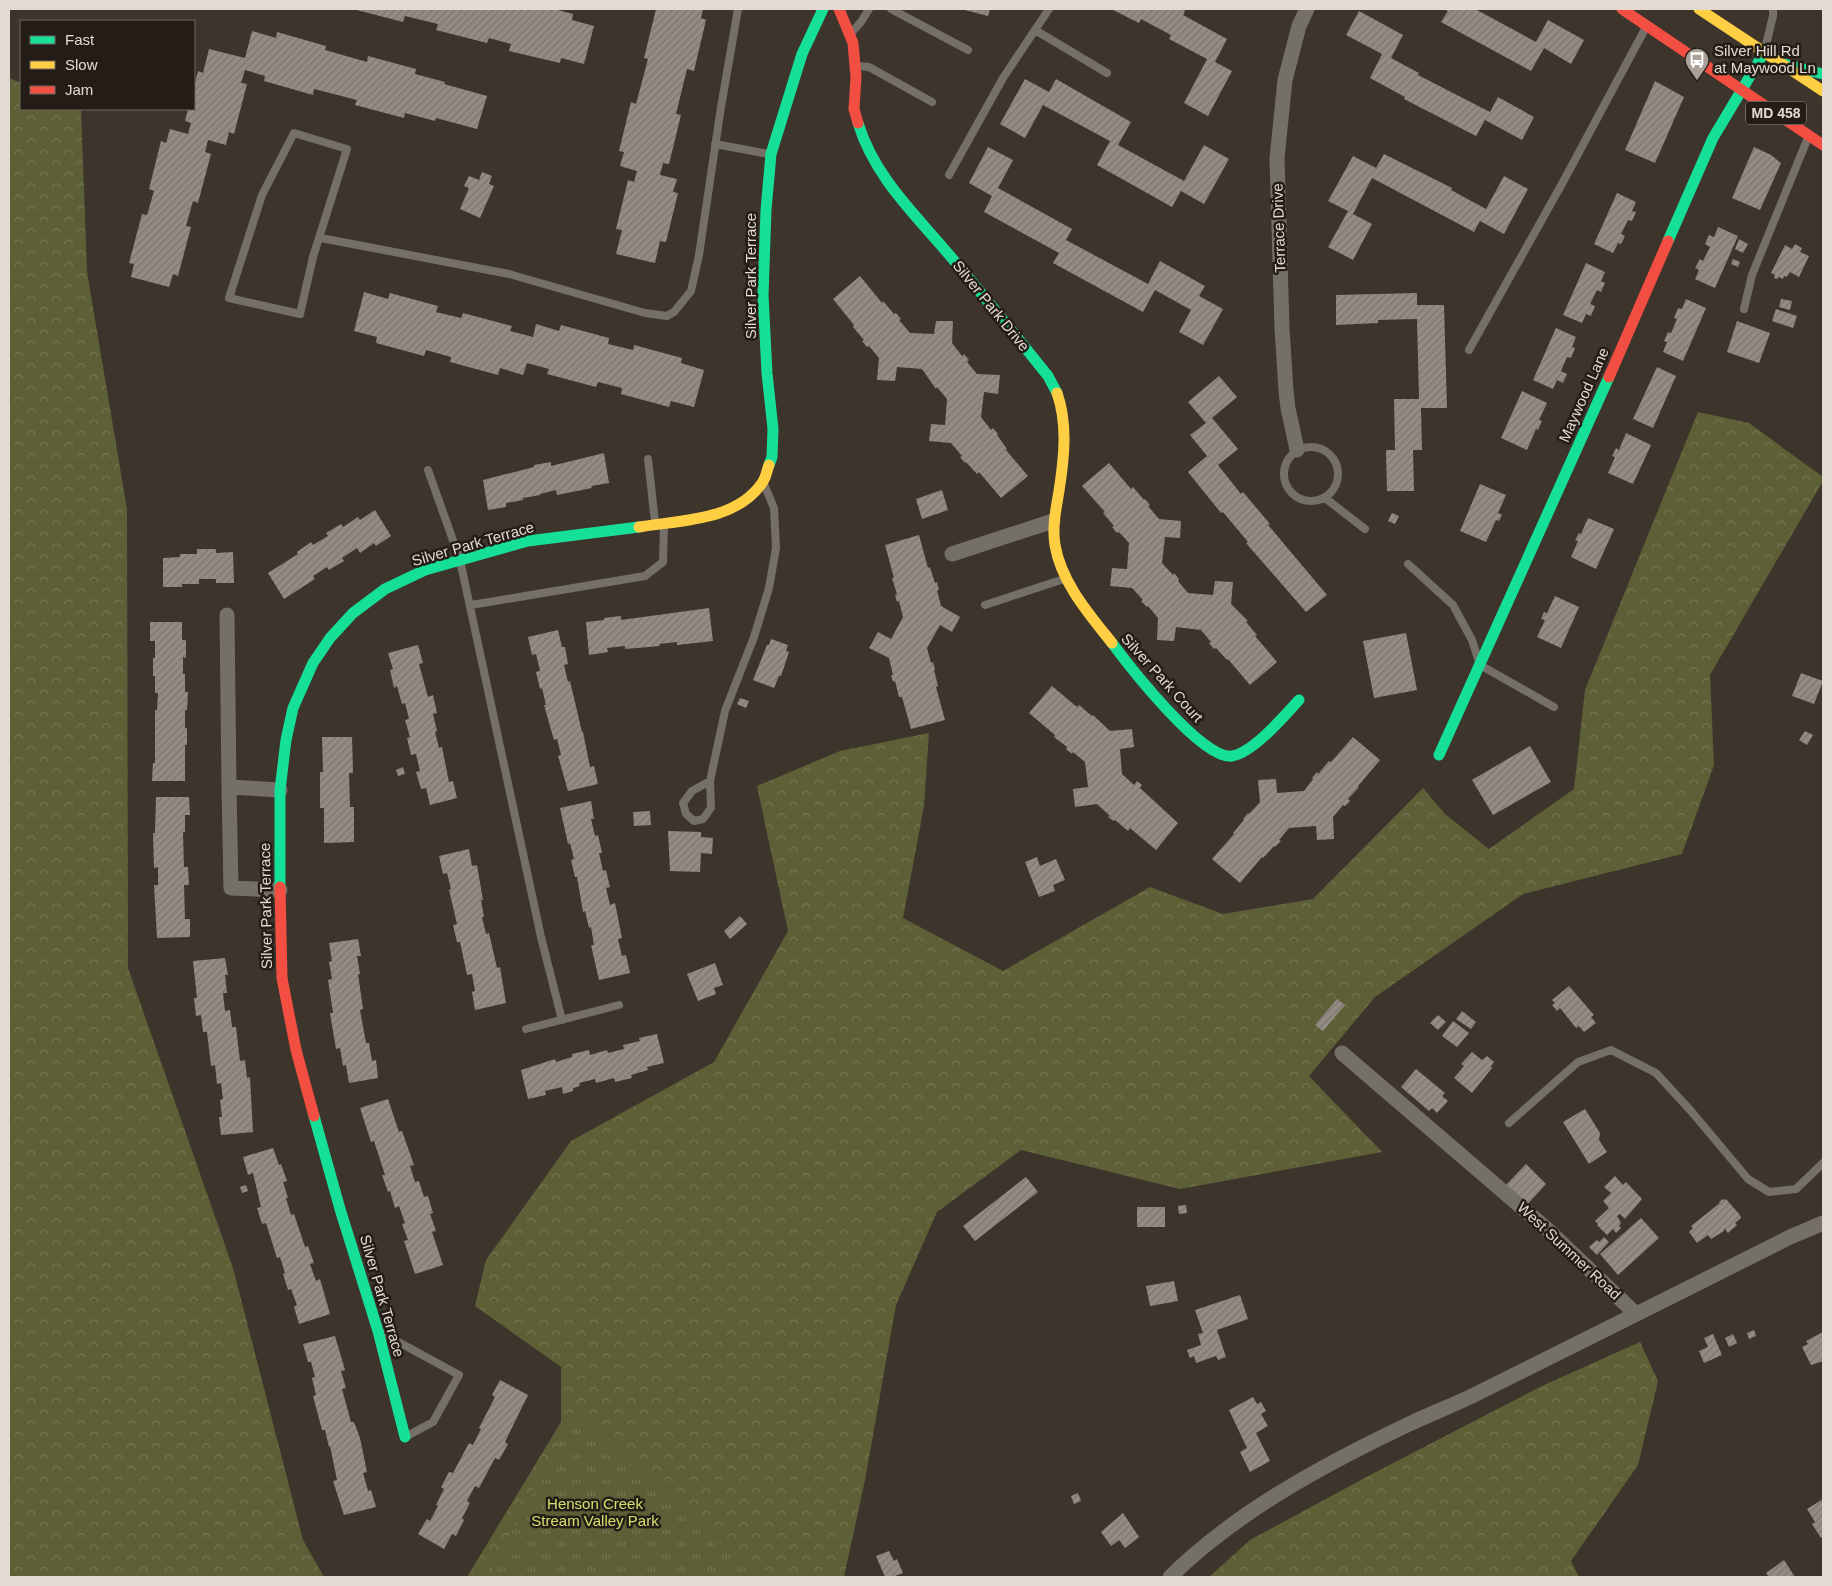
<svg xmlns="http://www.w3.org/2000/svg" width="1832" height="1586" viewBox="0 0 1832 1586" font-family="Arial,sans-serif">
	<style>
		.forest { fill: url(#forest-crowns) }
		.park { fill: url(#park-tufts) }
		.building { fill: url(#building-hatch) }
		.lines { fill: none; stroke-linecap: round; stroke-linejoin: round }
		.lane { stroke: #756f69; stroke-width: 8 }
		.street { stroke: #756f69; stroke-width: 15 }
		.fast { stroke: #16e098; stroke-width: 11 }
		.slow { stroke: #ffcf43; stroke-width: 11 }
		.jam { stroke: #f24e42; stroke-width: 11 }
		.labels { text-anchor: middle; stroke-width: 5; stroke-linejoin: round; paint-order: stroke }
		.shield { fill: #241d17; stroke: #aaa199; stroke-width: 1 }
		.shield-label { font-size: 14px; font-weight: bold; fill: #e4dad1 }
		.poi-label { font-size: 15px; fill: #e4dad1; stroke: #241d17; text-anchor: start }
		.street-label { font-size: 15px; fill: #e4dad1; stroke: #241d17 }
		.park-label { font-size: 15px; fill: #d5e16d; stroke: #241d17 }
	</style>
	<defs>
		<pattern id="forest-crowns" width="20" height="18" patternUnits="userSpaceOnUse" patternTransform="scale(1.25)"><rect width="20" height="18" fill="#5d6036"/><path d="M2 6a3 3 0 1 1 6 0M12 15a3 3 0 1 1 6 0" fill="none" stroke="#747652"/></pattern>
		<pattern id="park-tufts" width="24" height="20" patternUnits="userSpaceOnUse" patternTransform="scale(1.25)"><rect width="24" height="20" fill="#5d6036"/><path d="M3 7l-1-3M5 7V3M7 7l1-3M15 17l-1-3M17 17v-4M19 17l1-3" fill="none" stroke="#747652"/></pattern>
		<pattern id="building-hatch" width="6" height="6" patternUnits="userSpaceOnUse" patternTransform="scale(1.25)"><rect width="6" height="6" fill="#948b85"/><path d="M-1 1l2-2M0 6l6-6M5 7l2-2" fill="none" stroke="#7c7570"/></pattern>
	</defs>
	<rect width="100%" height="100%" fill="#3d342c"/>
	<!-- forest -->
	<path class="forest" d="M9,78L21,83V109H81L87,272L127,509L128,968L233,1268L303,1540L324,1577H9Z
		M1698,412L1749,423L1823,477V481L1710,675L1714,765L1682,854L1523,894L1375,997L1309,1076L1382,1152L1180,1189L1021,1150L937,1212L896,1305L865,1480L844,1577H467L561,1422V1367L475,1306L486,1260L571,1141L714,1062L788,931L757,786L840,751L929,733L924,806L903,918L1003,971L1150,887L1223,914L1313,899L1423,788L1445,814L1489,849L1574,789L1585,690Z
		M1640,1342L1658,1381L1638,1465L1571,1561L1579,1577H1209L1250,1540L1372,1474L1544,1385Z"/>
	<!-- park -->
	<path class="park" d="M575,1413L774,1577H488Z"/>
	<!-- building -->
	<path class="building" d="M353,9H554L573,14L572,20L594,26L584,64L561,58L560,63L509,51L511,44L489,38L487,43L436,30L438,24L405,16L403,22Z
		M656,9H703L701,18L706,20L694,71L687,69L676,114L681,115L669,164L663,163L660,175L677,179L673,192L678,193L666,242L660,241L655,263L616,254L622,230L616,229L628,180L634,182L637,171L620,166L624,152L619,151L631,102L636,104L648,59L644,58Z
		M961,9H990L988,16Z
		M1111,9H1182L1185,11L1183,15L1227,39L1215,62L1232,71L1208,116L1184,103L1207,59L1169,39L1171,35L1141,19L1139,23Z
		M1443,9H1475L1536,42L1548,20L1584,40L1571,64L1544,48L1531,71L1441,22L1448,11Z
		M1359,11L1403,35L1391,58L1419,73L1418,75L1490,112L1498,97L1534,117L1522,140L1485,120L1476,136L1404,99L1405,97L1370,78L1382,54L1346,35Z
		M252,31L276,38L277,32L326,46L325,50L367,62L368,56L416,69L415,74L445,82L444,84L487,96L477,129L436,118L435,121L405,113L404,118L355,105L357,100L314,89L313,95L264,81L265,76L245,70L241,83L247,84L234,134L229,132L226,145L208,140L205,152L211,154L198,203L193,201L186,226L191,227L178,276L173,274L169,287L131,277L134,264L129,263L142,214L147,215L154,191L149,189L161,141L166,143L170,129L188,134L191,123L185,121L188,109H194V87L198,71L203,73L209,49L245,58Z
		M1025,79L1049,92L1056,79L1131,122L1118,145L1184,181L1204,145L1229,159L1204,204L1181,191L1172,207L1097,165L1110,141L1043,105L1025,138L1000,124Z
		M1655,81L1684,97L1655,163L1625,150Z
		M988,147L1013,160L998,188L1072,229L1066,240L1148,284L1160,261L1205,286L1199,296L1223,309L1203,345L1179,332L1191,310L1155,290L1143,312L1053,263L1059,253L984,212L992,196L969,183Z
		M1754,147L1771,155L1781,163L1760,210L1732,198Z
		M1384,154L1452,188L1451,190L1486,209L1504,176L1528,189L1504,234L1480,221L1474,232L1372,178L1353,214L1372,224L1353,260L1328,247L1348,211L1328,201L1353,156L1376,168Z
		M482,172L492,176L489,184L494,186L480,218L460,209L469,188L464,186L469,176L479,180Z
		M1617,193L1636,202L1632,211L1636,212L1632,221L1628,220L1621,234L1625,236L1621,244L1618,243L1613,253L1594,244Z
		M1718,227L1738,236L1715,288L1695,279L1699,270L1695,268L1700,259L1703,261L1710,247L1705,244L1709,235L1714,237Z
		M1739,239L1748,244L1743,253L1735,249Z
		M1795,244L1802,248L1800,252L1809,256L1799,277L1790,272L1787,277L1784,276L1783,279L1779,277L1777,279L1774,278L1775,275L1771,273L1785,245L1792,249Z
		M1733,259L1740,262L1738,267L1731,264Z
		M1586,263L1605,272L1601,281L1605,283L1601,292L1597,290L1590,304L1595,306L1591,316L1586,314L1582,323L1563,315Z
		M860,276L882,303L883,301L894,314L896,313L901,319L899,320L910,333L934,334L936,321H953L952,343L962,356L964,354L969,360L967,362L977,374L1000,375L998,394L984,392L981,417L991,430L993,428L998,434L997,435L1007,449L1006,450L1028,476L1001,498L979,472L977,474L966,462L965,463L960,457L962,456L951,443L929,441L931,424L945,425L947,399L937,387L936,389L922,369L897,367L895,381L877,380L879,358L869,346L867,347L862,341L864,340L853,327L854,325L833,299Z
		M364,292L388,299L390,293L438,306L436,312L461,318L463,313L512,326L510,331L533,337L536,324L559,331L561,325L609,338L608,344L633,350L634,345L682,358L681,363L704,370L694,407L671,401L669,407L621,394L622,388L598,382L596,387L547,374L549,369L527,363L523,375L500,368L498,375L450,362L451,357L426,350L424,356L376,343L377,337L354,331Z
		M1417,293V305H1444L1447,408H1421L1422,450H1413L1414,491H1387L1386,450H1395L1394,399H1419L1417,319L1378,320V323L1336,325V295Z
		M1686,299L1706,308L1683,361L1663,352L1667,342L1664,341L1668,332L1671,333L1677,319L1674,318L1678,308L1682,309Z
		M1781,299L1792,301L1790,310L1779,307Z
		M1776,309L1797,316L1793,328L1772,321Z
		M1737,321L1770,333L1759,363L1727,352Z
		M1556,328L1576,337L1572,347L1575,348L1571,358L1567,357L1561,371L1567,374L1563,383L1557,380L1553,389L1533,380Z
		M1657,367L1676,376L1653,428L1633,419Z
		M1219,376L1237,397L1212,418L1238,449L1218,465L1241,494L1243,492L1270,524L1268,525L1327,595L1306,612L1246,543L1248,542L1223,512L1221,513L1188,472L1207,456L1190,435L1206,423L1188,402Z
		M1522,391L1547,403L1539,420L1542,421L1538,430L1536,429L1527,450L1501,438Z
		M1626,433L1651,445L1633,484L1608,473L1615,457L1612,456L1616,448L1619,450Z
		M604,453L609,483L591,486L592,488L557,495L556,490L540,494V495L523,498V500L506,503V507L488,510L483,480L534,467V465L551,462V466Z
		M1109,463L1131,489L1133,487L1144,500L1145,499L1150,505L1148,506L1159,519L1181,521L1180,538L1165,537L1162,563L1173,575L1174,573L1179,579L1178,581L1188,593L1213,595L1215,581L1233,582L1231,604L1248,621L1246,622L1257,635L1255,636L1277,662L1250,685L1228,659L1227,660L1216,648L1214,649L1209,643L1211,642L1201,630L1176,627L1174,641L1157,640L1158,618L1148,606L1147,607L1141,601L1143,600L1132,588L1110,586L1112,568L1127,569L1129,543L1119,532L1117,533L1112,527L1114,526L1103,513L1105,512L1082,486Z
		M1480,484L1506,495L1498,513L1502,515L1499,521L1496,520L1486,542L1460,531Z
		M942,490L948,510L922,519L916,499Z
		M375,510L391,536L376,546L374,543L360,553L357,548L342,558L344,561L329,570L327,567L313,576L315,579L284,599L268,573L298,554L297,552L311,542L313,545L328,536L326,533L341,524L343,527L358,517L360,520Z
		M1392,513L1399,516L1395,524L1388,521Z
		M1588,518L1614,529L1596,569L1571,557L1578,541L1575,540L1579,533L1581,534Z
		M919,535L928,568L930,567L935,583L937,582L939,590H937L941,606L960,617L952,632L940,625L927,648L931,663L933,662L935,670H934L938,686L936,687L945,720L911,729L902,697H899L895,681L893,682L891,675H893L889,658L869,648L878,632L891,639L903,617L899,601L897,602L895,595L897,594L892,578H894L885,545Z
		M197,549H216V553L233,552L234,583H216V579H199V584H182V587H163V558L180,557V554H197Z
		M1555,596L1579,607L1561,648L1537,637L1545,620L1541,619L1544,612L1547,613Z
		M709,608L713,641L677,645V642L659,644L660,646L625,649V646L607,648L608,652L589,655L586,622L604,620V618L621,616V620Z
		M150,622H182V640H186V658L183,657V674H185V692H188L187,710H185V728H187V745H185V781H152L153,763H155V710H157L158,693H155V676H153V658H155V641H150Z
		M558,630L562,647H565L568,664L564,665L568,682L570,681L582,732H583L590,767L594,766L598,784L568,791L558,756L561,755L557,739L554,740L544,705H546L542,688L540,689L536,672L540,671L536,654L532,655L528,637Z
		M1406,633L1417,690L1374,698L1363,641Z
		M771,639L788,645L786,651L789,652L781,676H779L774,688L753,680L767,645H769Z
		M418,645L423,663L419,664L428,697L433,695L437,713L433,714L437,731L435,732L439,748L442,747L449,782L453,781L457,798L430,805L426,788L421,789L416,772L420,771L416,754L411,755L407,738L410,737L405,720L409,719L405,703L402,704L397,686L394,688L390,670L393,669L388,653Z
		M1801,673L1823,681L1814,704L1792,696Z
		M1052,686L1077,707L1079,705L1092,716L1093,715L1110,731L1132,729L1134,747L1120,749L1122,774L1134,785L1137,781L1142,785L1140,788L1178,823L1156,850L1130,828L1128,831L1115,820L1114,821L1108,817L1110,816L1097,804L1075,807L1073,789L1088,787L1085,762L1073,752L1072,754L1066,749L1067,747L1054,737L1055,735L1029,713Z
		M740,698L749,701L746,708L737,704Z
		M1805,731L1813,735L1807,745L1799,740Z
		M322,737H352L353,773H349L350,807H354V842L324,843V808H320V772H323Z
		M1353,737L1380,760L1358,786L1359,787L1348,799L1350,801L1345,806L1343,805L1333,817L1334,839L1317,840L1316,826L1289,828L1279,840L1281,841L1275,847L1274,846L1263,858L1262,857L1240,883L1212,859L1234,834L1233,833L1244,820L1243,819L1248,813L1249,814L1260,802L1258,780L1276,779L1277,793L1304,791L1313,779L1312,778L1317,772L1318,774L1329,761L1331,762Z
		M1530,746L1551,782L1493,815L1472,780Z
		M403,767L405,774L398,776L396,770Z
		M156,797H189L190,815H185V832H183L184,867H188L189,885H184L185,919H190V937L157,938L154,885H158V867L154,868L153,833H155Z
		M591,801L594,819H591L595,836L598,835L602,853H599L603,871L606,870L610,887L606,888L610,905L615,903L622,938L618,939L622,956L626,955L630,973L599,980L591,945H594L591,927L589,928L585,911L583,912L577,877H575L571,860L574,859L570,843L568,844L560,808Z
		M650,811L651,825L634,826L633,812Z
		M668,831L701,832V837L713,838L712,854L701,853L700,872L670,871Z
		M469,849L472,866L477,865L483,900H481L484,917H482L486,934L489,933L497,968L500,967L506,1003L475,1010L472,992L475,991L472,974L467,975L460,942H457L453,925L457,924L449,890L451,889L447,873L443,874L439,856Z
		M1037,857L1040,866L1056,859L1065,880L1053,885L1055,891L1039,897L1025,862Z
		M740,916L747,924L730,939L724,931Z
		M358,939L361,956H357L360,974H358L363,1009L360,1010L366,1043H369L372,1061L376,1060L378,1078L349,1083L346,1065L343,1066L340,1048L336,1049L330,1013H333L328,980L332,979L329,962L332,961L329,943Z
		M225,958L228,975H225L227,993H223L225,1011L230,1010L232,1027H236L240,1061L245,1060L247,1078L250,1077L253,1132L221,1135L219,1117H222L220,1100L223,1099L221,1083L217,1084L215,1065L211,1066L207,1032H203L201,1015L196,1016L194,998H197L193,961Z
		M715,963L723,985L714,988L716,994L698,1001L687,974Z
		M1569,986L1594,1015L1591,1017L1596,1023L1584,1032L1579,1026L1576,1028L1560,1008L1557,1011L1552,1005L1555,1003L1552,1000Z
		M1337,999L1345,1005L1323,1031L1315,1025Z
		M1462,1011L1476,1022L1471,1029L1456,1019Z
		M1438,1015L1446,1022L1438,1030L1430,1023Z
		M1453,1021L1469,1033L1457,1047L1442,1036Z
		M657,1034L664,1063L647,1067L648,1070L631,1075L632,1078L615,1082L614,1078L596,1083L595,1079L579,1083L580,1086L573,1088V1091L563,1094L562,1087L545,1091L546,1095L528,1099L521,1070L555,1059L556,1062L572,1057V1054L589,1050L590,1055L607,1050L608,1053L624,1049L623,1045L640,1041L639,1038Z
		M1472,1052L1482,1060L1487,1056L1494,1062L1491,1066L1492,1068L1472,1093L1454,1078L1464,1066L1461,1064Z
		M1416,1069L1445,1093L1442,1096L1448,1101L1437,1113L1432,1108L1429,1111L1401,1087Z
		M388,1099L399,1132L402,1131L414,1165L410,1166L415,1182L419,1181L424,1197L428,1196L433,1213L430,1214L436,1231L432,1232L443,1265L415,1274L404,1241L408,1240L402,1224L405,1223L399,1206L395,1208L390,1191L388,1192L382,1175H385L374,1141L371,1142L360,1108Z
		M1585,1109L1600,1133L1599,1140L1607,1152L1589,1164L1563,1122Z
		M273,1148L279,1165L281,1164L287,1181L283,1182L288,1198H286L291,1215L294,1214L305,1247L308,1246L314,1263L310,1264L316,1281L320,1279L330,1314L299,1324L294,1307L297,1305L291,1289L288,1290L283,1274L285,1273L280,1257L277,1258L266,1223L262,1224L257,1208L261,1207L253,1173L248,1175L243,1157Z
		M1526,1164L1546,1184L1527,1205L1506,1185Z
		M1615,1176L1623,1185L1626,1182L1642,1199L1625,1219L1620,1214L1617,1216L1619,1219L1621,1223L1619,1226L1621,1228L1616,1233L1613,1229L1607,1235L1597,1225L1598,1224L1595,1221L1609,1208L1603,1201L1611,1193L1604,1187Z
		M1026,1177L1038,1192L975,1241L963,1226Z
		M246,1185L248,1191L242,1193L240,1187Z
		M1723,1199L1724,1200L1726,1199L1740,1215L1741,1218L1735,1223L1737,1225L1728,1233L1724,1228V1231L1711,1239L1708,1235L1697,1243L1689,1232L1693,1228L1691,1226L1720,1203L1719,1202Z
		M1186,1205L1187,1213L1179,1214L1178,1206Z
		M1137,1207H1165V1227H1137Z
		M1641,1218L1659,1238L1618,1275L1600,1254Z
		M1604,1237L1609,1242L1597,1255L1589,1247L1597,1240L1599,1242Z
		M1174,1281L1178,1301L1150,1306L1146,1286Z
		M1240,1295L1248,1319L1217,1330L1226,1357L1218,1360L1216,1356L1196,1363L1194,1356L1190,1358L1187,1350L1201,1345L1198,1334L1203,1333L1195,1310Z
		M1754,1330L1756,1336L1749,1339L1747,1333Z
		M1823,1332V1361L1811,1365L1802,1347L1808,1344L1806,1341Z
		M1713,1334L1722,1355L1704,1363L1699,1351L1708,1347L1704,1338Z
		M1733,1334L1737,1343L1729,1347L1725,1338Z
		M335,1336L345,1370L341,1371L346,1388L342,1389L351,1422H354L360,1438L367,1472L363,1473L368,1491L371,1490L376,1507L344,1515L333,1481L337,1480L330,1446L329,1447L325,1430H322L313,1396L316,1395L312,1378L315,1377L311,1362H308L303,1344Z
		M500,1380L528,1395L505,1442L508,1444L499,1460L495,1458L479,1488L475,1486L467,1501L470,1503L462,1518L464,1520L456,1536L452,1534L444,1549L418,1534L427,1519L430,1521L438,1506L436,1505L444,1489L441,1487L449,1472L453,1473L469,1443L473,1445L481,1429L479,1428L495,1397L492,1395Z
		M1253,1397L1257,1404L1261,1402L1266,1411L1261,1414L1268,1426L1256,1433L1270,1461L1250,1472L1240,1452L1247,1448L1229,1410Z
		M1078,1493L1081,1501L1074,1504L1071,1496Z
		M1823,1499V1536L1821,1538L1812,1524L1815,1522L1807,1509Z
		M1123,1513L1139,1537L1125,1548L1119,1540L1111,1546L1101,1532Z
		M889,1551L894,1561L897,1559L903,1573L892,1577H885L876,1556Z
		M1784,1560L1795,1577H1769L1766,1573Z"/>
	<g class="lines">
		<!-- lane -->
		<path class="lane" d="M891,9L968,50
			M1035,30L1107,73
			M851,33L861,22L869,9
			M1765,49L1773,16V9
			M858,66L869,67L932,102
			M294,133L347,149L313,257L300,314L229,298L262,195Z
			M715,144L769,154
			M949,175L1003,78L1049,9
			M321,238L509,274L645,313L667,316L674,312L691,291L699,255L721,107L738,9
			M1744,309L1752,275L1807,140
			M1469,350L1563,182L1645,29
			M1284 474a27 27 0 1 1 54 0a27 27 0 1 1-54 0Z
			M648,459L655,522
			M428,470L460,560L541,937L562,1020
			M1325,498L1365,529
			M1408,564L1453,605L1472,640L1480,665L1554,707
			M471,605L645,576L663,562L664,525
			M985,605L1064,579
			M710,781L692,791L683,803L686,814L694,821L703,819L711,808L710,781L725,711L754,637L769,588L776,548L774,508L764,484
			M526,1029L619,1005
			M1509,1123L1578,1062L1611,1050L1656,1073L1691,1111L1748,1179L1769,1192L1796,1189L1823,1163
			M382,1333L459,1375L433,1422L407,1436"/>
		<!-- street -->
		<path class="street" d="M1297,450L1288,408L1286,391L1282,328L1277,158L1285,80L1299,26L1307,9
			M952,554L1053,521
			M227,615L229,787L280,790
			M229,787L231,888L280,890
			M1342,1053L1548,1230L1636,1314
			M1170,1577C1236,1512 1323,1465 1407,1425C1428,1415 1451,1406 1472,1396C1578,1344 1684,1290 1790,1237L1823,1223"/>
		<!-- fast -->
		<path class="fast" d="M1784,64L1823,74
			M858,123C875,178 915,214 951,257C984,296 1016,336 1048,376L1057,393
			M1668,241L1713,138L1765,51
			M769,465L772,457L773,429L767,373L763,295L766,210L771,154L802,54L823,9
			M1112,643C1129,666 1203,761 1232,756C1253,753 1285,715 1299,700
			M1439,755L1609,377
			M280,887V790L286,740L293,708L313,663L330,638L353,613L385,589L425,570L528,541L639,527
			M314,1116L340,1209L378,1331L405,1437"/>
		<!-- slow -->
		<path class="slow" d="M1699,9L1823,91
			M1057,393C1068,424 1064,459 1059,491C1056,509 1052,527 1055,545C1061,582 1089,614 1112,643
			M639,527C681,520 736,521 762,483C766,478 767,470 769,465"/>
		<!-- jam -->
		<path class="jam" d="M839,9L853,43L856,77L854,109L858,123
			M1622,9L1823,145
			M1609,377L1668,241
			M280,887L282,978L296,1050L314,1116"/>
	</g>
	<!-- icons -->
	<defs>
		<symbol id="bus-pin" viewBox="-11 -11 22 30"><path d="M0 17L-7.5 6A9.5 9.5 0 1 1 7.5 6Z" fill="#aaa097" stroke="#241d17"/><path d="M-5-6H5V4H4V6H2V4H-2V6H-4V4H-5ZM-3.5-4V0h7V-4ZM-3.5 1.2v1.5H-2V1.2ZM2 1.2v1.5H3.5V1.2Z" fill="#fff"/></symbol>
	</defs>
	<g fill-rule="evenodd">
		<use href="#bus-pin" x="1683" y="46" width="28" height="38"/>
	</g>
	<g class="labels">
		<!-- shield labels -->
		<rect class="shield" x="1746" y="101.5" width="60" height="23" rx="4"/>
		<g class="shield-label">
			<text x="1776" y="118">MD 458</text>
		</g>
		<!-- poi labels -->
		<g class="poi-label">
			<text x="1714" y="56">Silver Hill Rd<tspan x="1714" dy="17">at Maywood Ln</tspan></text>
		</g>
		<!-- street labels -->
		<g class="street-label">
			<text transform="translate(1279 228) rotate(-92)" y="5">Terrace Drive</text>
			<text transform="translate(751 276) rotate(-90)" y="5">Silver Park Terrace</text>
			<text transform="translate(991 306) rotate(51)" y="5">Silver Park Drive</text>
			<text transform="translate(1584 395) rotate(-66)" y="5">Maywood Lane</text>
			<text transform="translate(473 544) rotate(-16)" y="5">Silver Park Terrace</text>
			<text transform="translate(1162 678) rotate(48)" y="5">Silver Park Court</text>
			<text transform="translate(266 906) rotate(-91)" y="5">Silver Park Terrace</text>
			<text transform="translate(1569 1251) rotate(43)" y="5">West Summer Road</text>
			<text transform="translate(382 1296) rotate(74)" y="5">Silver Park Terrace</text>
		</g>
		<!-- park labels -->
		<g class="park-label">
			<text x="595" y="1509">Henson Creek<tspan x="595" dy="17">Stream Valley Park</tspan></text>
		</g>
	</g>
	<!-- border -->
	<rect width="1832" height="1586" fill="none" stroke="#e4dad1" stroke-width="20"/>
	<!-- legend -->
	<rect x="20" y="20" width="175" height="90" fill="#241d17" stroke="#716961"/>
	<rect x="30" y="36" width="25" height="8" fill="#16e098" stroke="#716961"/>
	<text x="65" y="45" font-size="15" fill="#e4dad1">Fast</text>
	<rect x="30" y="61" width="25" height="8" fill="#ffcf43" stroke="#716961"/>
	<text x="65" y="70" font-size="15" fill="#e4dad1">Slow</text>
	<rect x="30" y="86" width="25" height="8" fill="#f24e42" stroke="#716961"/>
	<text x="65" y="95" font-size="15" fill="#e4dad1">Jam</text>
</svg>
